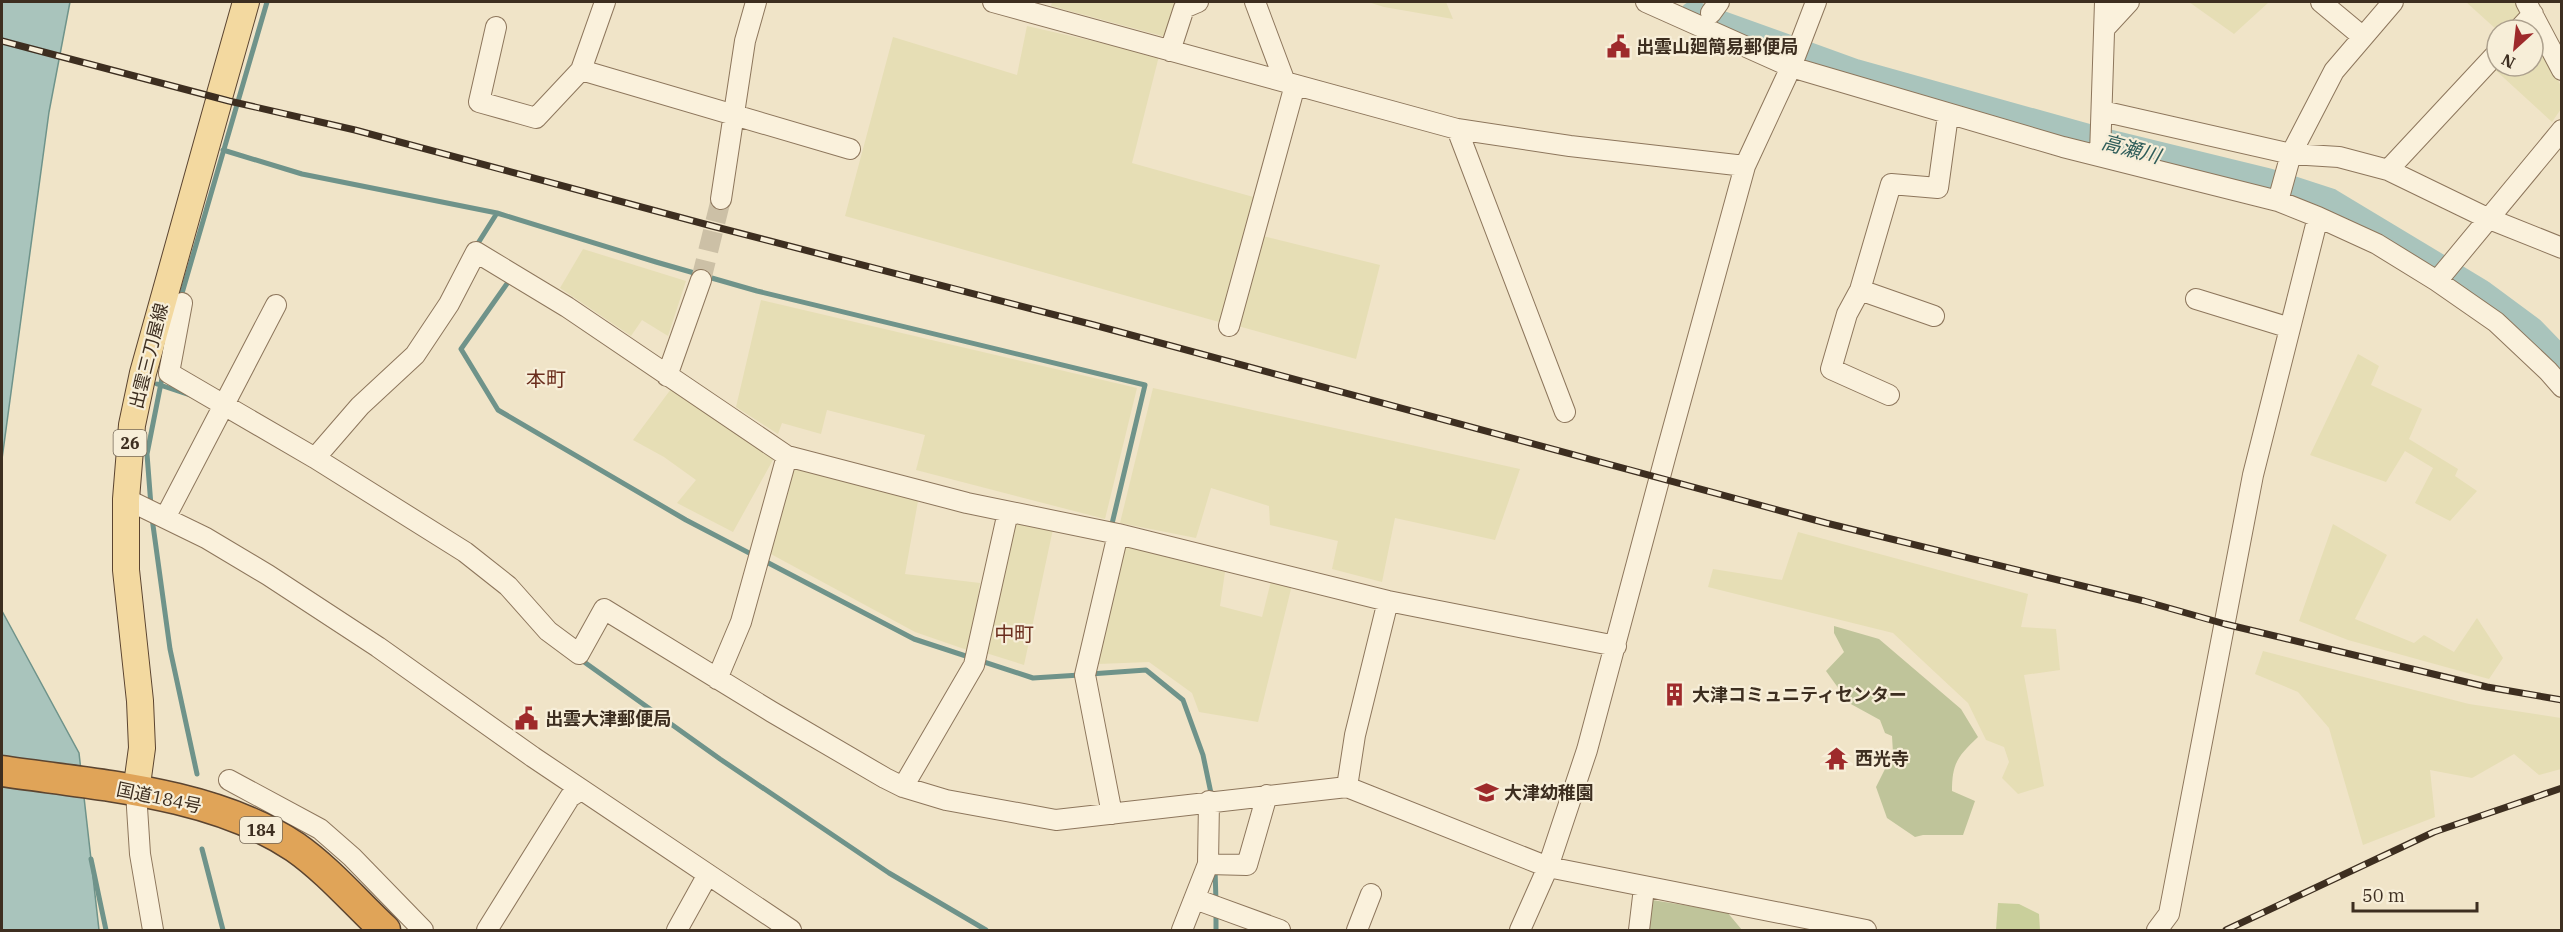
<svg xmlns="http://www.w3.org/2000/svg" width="2563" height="932" viewBox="0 0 2563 932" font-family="'IBM Plex Serif','Noto Sans JP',serif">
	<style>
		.farmland { fill: #e6deb5 }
		.green { fill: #c9cf9b }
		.cemetery { fill: #bfc49a }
		.water { fill: #a9c4bc; stroke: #6f938a; stroke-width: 1.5 }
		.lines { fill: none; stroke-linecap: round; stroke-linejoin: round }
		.stream { stroke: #6f938a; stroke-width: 5 }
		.river { stroke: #a9c4bc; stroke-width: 30 }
		.minor-tunnel { stroke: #ccc0a6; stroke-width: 20; stroke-dasharray: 20 10; stroke-linecap: butt }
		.minor-casing { stroke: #8d765c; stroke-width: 22 }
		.major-casing { stroke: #5b4430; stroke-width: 28 }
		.highway-casing { stroke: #5b4430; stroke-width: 33 }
		.minor { stroke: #faf1dc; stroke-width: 20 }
		.major { stroke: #f3d9a0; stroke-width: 26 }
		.highway { stroke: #e0a458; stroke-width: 30 }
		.rail-casing { stroke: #3d2e20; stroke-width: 7 }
		.rail { stroke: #f7eed8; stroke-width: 4.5; stroke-dasharray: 14; stroke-linecap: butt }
		.labels { text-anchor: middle; stroke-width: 4.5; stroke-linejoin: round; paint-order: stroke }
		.shield { fill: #f7eed8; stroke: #756857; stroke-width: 1.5 }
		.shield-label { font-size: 16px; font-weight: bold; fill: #3d2e20 }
		.poi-label { font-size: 18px; font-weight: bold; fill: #3d2e20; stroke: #f7eed8; text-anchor: start }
		.street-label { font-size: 18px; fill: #3d2e20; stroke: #f7eed8 }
		.water-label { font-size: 20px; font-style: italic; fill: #2f5d5a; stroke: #f7eed8 }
		.neighbourhood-label { font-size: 20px; fill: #6b2e1e; stroke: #f7eed8 }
	</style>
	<rect width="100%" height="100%" fill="#f0e4c8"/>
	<!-- farmland -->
	<path class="farmland" d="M1052,2H1176L1166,37L1051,6Z
		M1368,2H1446L1453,19L1384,7Z
		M2189,2H2269L2234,34Z
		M2466,2H2520L2523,8L2505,30H2497Z
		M1027,26L1159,56L1132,163L1257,198L1219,322L845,216L893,37L1017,75Z
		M2531,26L2561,86V109L2552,122L2492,67L2533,66Z
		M1263,236L1380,265L1356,359L1238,326Z
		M583,249L686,281L668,336L642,320L631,336L560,288Z
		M761,300L1137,388L1105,519L916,470L925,435L827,410L821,434L782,423L778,434L736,407Z
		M2358,354L2379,366L2371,385L2422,409L2409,439L2458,469L2455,476L2477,491L2450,521L2415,503L2433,468L2405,451L2386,482L2310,455Z
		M1153,388L1520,469L1495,540L1395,518L1382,582L1332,569L1338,541L1270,525L1269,506L1211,488L1196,538L1120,523Z
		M671,389L774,458L733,532L677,503L696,480L664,457L633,440Z
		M791,467L918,501L905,574L980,583L970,651L915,632L769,553Z
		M1015,523L1053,529L1024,665L986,653Z
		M2333,524L2387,555L2355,619L2414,643L2424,635L2454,652L2477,618L2503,658L2489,679L2348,640L2299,621Z
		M1798,532L2028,594L2021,627L2056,629L2060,670L2024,675L2044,786L2018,794L2002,778L2009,762L2004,747L1986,740L1968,703L1893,633L1708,587L1713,569L1782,580Z
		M1124,546L1225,572L1220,606L1262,617L1271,581L1292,585L1258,722L1199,712L1192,693L1149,662L1098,664Z
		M2263,651L2469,704L2561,718V769L2539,775L2514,754L2472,778L2430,770L2435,817L2363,845L2329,728L2298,692L2255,674Z"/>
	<!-- green -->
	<path class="green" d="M1998,903L2019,904L2039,914L2040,930H1996Z"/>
	<!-- cemetery -->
	<path class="cemetery" d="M1834,626L1879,639L1961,709L1978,737C1958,756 1952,763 1952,791L1975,801L1963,835H1923L1915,837L1887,818L1876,787L1893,753L1892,736L1885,733L1880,720L1849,703L1826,671L1844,652L1834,633Z
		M1646,899L1727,912L1742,930H1643Z"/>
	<!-- water -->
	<path class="water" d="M2,2H70L49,112L2,459Z
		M2,611L79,753L99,930H2Z"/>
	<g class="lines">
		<!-- stream -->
		<path class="stream" d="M223,150L302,174L497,213L475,248
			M497,213L656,262L757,291L1145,385L1111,528
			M511,278L461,349L498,410L686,520L914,639L1033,678L1080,675
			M180,300L267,2
			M157,384L190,395
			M151,506L147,454L163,373
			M152,518L170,649L197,774
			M580,659L720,759L889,873L986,930
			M1090,674L1146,670L1183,700L1203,755L1212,798
			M202,849L223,930
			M91,859L106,930
			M1215,867L1216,903
			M1216,912V930"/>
		<!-- river -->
		<path class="river" d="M1694,16L1855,74L2095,141L2267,183L2329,203L2480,294L2530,331L2562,364"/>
		<!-- minor-tunnel -->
		<path class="minor-tunnel" d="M701,280L721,199"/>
		<defs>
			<path id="minor" d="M993,2L1457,129L1570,146L1745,166
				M1255,2L1285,82
				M1646,2L1791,67L2063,147L2278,201L2318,217L2377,244L2437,281L2496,322L2548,371L2562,387
				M2321,2L2363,37
				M2526,2L2562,70
				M1711,13L1719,2
				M496,27L479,102L536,118L581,70L605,2
				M2105,28L2129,2
				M2518,30L2533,14
				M1170,51L1184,8L1198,2
				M581,70L850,149
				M2102,111L2291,154L2339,157L2388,170L2487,218L2562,248
				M1457,129L1565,412
				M2100,155L2105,2
				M2388,170L2497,53
				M721,199L745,41L756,2
				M2278,201L2291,154L2334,71L2393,2
				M2437,281L2562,130
				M1860,290L1847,314L1831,369L1889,395
				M2196,299L2290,328
				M182,303L169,373L315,458L465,552L508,586L548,631L579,654L604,609L772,712L885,778L903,787L946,800L1056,820L1347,787L1548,867L1866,930
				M1934,316L1860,290L1891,184L1938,188L1948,115
				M1229,326L1295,85
				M667,376L701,280
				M315,458L360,406L415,355L449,304L476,252L567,307L787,456L967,503L1118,534L1388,601L1616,646
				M126,499L206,538L268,575L378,647L533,757L791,930
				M165,518L276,305
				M717,679L741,622L787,456
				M229,780L320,829L352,857L423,930
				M903,787L974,665L1008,512
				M1347,787L1355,735L1388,601
				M136,792L140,854L153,930
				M1112,814L1085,675L1118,534
				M1208,864L1247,865L1267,795
				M1195,899L1280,930
				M487,930L570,797L581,790
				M677,930L707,876
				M1182,930L1208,864L1209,801
				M1357,930L1371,894
				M1520,930L1548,867L1587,750L1666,454L1745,166L1791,67L1816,2
				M1639,930L1644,888
				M2157,930L2169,914L2253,475L2318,217"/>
			<path id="major" d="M220,94L246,2
				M136,792L142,748L140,701L126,570V499L132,425L143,373L218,104"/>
			<path id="highway" d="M2,771C97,785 213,792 295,847C328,870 356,903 385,930"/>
		</defs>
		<!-- minor casing -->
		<use href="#minor" class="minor-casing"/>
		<!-- major casing -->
		<use href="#major" class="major-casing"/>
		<!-- highway casing -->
		<use href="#highway" class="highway-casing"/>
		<!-- minor -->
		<use href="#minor" class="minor"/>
		<!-- major -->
		<use href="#major" class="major"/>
		<!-- highway -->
		<use href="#highway" class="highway"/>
		<defs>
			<path id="rail" d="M2,41L229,101L355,130L712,226L1094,325L1826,523L2144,601L2225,624L2487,687L2562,700
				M2226,930L2434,832L2562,788"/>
		</defs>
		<!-- rail casing -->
		<use href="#rail" class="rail-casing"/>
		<!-- rail -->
		<use href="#rail" class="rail"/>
	</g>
	<!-- icons -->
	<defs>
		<symbol id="civic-bare" viewBox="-9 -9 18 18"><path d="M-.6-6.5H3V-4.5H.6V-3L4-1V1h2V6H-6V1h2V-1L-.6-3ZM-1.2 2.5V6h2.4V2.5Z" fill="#9e2a2b" stroke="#f7eed8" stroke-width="2.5" paint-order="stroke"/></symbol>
		<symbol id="building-bare" viewBox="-9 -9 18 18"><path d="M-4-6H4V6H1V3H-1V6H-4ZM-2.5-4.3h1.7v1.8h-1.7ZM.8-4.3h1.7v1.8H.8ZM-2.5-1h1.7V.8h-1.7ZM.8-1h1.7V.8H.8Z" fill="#9e2a2b" stroke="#f7eed8" stroke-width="2.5" paint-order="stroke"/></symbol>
		<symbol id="temple-bare" viewBox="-9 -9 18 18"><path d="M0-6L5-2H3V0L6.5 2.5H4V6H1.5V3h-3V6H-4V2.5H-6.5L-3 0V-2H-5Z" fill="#9e2a2b" stroke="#f7eed8" stroke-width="2.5" paint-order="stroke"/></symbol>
		<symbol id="school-bare" viewBox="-9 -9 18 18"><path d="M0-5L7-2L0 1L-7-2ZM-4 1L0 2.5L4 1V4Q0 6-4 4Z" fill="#9e2a2b" stroke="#f7eed8" stroke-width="2.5" paint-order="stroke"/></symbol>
	</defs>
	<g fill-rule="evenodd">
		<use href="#civic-bare" x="1602" y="30" width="33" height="33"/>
		<use href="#building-bare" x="1658" y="678" width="33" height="33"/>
		<use href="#civic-bare" x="510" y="702" width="33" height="33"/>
		<use href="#temple-bare" x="1820" y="742" width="33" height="33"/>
		<use href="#school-bare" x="1470" y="776" width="33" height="33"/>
	</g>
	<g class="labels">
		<!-- shield labels -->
		<g class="shield">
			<rect x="113.5" y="430" width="33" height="26" rx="4.5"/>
			<rect x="240" y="817" width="42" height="26" rx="4.5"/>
		</g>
		<g class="shield-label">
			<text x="130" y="449">26</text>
			<text x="261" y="836">184</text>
		</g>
		<!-- poi labels -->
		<g class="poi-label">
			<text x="1636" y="53">出雲山廻簡易郵便局</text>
			<text x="1692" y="701">大津コミュニティセンター</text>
			<text x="545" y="725">出雲大津郵便局</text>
			<text x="1855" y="765">西光寺</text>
			<text x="1504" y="799">大津幼稚園</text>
		</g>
		<!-- street labels -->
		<g class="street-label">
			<text transform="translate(149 356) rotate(-76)" y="6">出雲三刀屋線</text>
			<text transform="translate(159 798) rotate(12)" y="6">国道184号</text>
		</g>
		<!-- water labels -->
		<g class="water-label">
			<text transform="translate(2131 149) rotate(15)" y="7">高瀬川</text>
		</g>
		<!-- neighbourhood labels -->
		<g class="neighbourhood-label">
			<text x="546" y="386">本町</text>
			<text x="1014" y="641">中町</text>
		</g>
	</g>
	<!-- border -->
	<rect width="2563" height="932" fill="none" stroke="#3d2e20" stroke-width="6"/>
	<!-- north arrow -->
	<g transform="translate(2515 48) rotate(207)"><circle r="28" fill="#f7eed8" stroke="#ada18e" stroke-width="1.5"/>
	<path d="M0-4.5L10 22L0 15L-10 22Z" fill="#9e2a2b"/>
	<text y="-9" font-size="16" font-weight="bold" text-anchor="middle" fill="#3d2e20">N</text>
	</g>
	<!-- scale -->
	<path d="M2353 902v9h124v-9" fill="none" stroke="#3d2e20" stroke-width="3"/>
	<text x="2362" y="902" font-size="18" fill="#3d2e20" stroke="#f7eed8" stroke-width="4.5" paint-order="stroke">50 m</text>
</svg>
